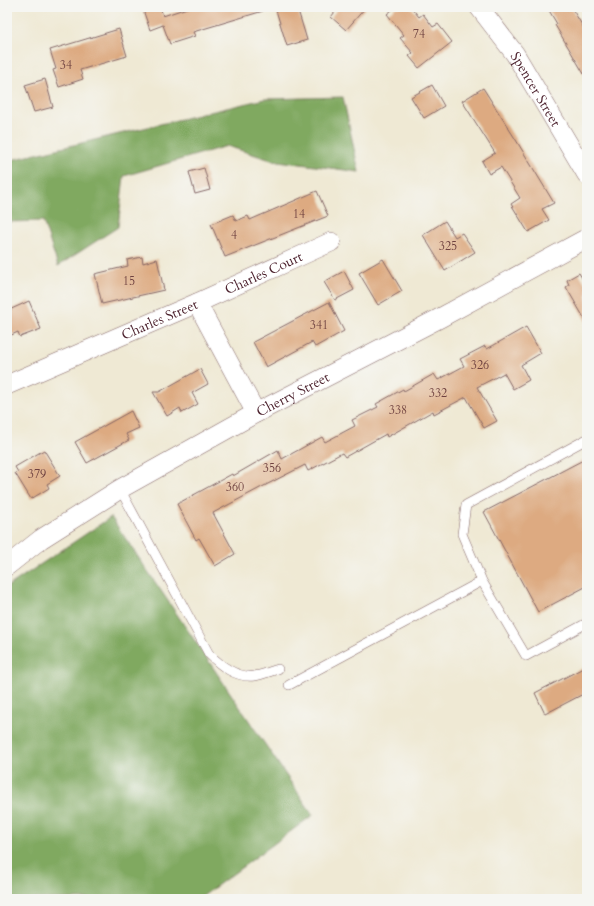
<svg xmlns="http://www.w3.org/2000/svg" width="594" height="906" viewBox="0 0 594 906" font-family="Cardo,serif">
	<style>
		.forest { fill: #80a960; stroke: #656446 }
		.building { fill: #ddaa81 }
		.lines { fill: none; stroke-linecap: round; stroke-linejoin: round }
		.lane-casing { stroke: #846666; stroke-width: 10 }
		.street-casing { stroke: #846666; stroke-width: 20 }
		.lane { stroke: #fff; stroke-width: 9 }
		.street { stroke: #fff; stroke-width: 19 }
		.labels { text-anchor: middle; stroke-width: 3; stroke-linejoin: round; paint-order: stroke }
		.number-label { font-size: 12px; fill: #6f4240 }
		.street-label { font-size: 14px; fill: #4a1f2b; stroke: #f6f6f2 }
	</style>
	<rect width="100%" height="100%" fill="#f6f6f2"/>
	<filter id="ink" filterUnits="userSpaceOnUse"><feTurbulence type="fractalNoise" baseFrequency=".025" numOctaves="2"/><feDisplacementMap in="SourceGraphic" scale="8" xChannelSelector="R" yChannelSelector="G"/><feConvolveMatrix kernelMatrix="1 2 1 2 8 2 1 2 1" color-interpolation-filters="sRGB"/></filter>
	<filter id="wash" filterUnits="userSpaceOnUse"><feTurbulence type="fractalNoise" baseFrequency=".012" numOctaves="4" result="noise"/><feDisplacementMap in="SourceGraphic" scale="16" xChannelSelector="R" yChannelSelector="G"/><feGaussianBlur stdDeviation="0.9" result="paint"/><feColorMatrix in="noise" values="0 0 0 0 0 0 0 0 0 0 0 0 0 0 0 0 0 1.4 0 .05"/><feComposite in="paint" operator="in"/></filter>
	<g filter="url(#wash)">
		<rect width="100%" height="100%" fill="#efe9d4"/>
		<!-- forest -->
		<path class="forest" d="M343,97L359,172L271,160L227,146L124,176L118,227L58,266L43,221L7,222V161L264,99Z
			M111,517L313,815L199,899H7V587Z"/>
		<g id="blocks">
			<!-- building -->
			<path class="building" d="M142,7H160L163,16L190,7H262L263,11L193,32L195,36L170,44L163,25L150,30Z
				M275,7H297L307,40L287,46Z
				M339,7H366L346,30L331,17Z
				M396,7H411L419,17L423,14L433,27L438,24L452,42L419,68L409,56L413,53L400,38L404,35L387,14Z
				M547,7H571L587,33V79L555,25L557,24Z
				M119,29L127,56L80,70L83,79L59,87L53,70L56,69L50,50Z
				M45,79L53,107L34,112L25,85Z
				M432,85L444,106L424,118L411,97Z
				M483,88L516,140L554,203L542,209L549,220L528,232L511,204L520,198L501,167L489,174L482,161L495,153L462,101Z
				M204,168L210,190L195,194L189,172Z
				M317,191L328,216L225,257L211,224L233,215L236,221L248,216L250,220Z
				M445,221L455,237L462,233L475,252L445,271L423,235Z
				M142,257L143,263L157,259L164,290L102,304L95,274L128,266L127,260Z
				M383,259L402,291L378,305L359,273Z
				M344,271L354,290L335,300L324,282Z
				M579,273L587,286V323L566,287L569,285L567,280Z
				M29,301L41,329L20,337L18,332L7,337V311Z
				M329,302L344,331L315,347L312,342L266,367L253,342Z
				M526,327L541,353L521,365L529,380L513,389L504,373L477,387L497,421L484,428L466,397L434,414L433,411L387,437L386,434L345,457L342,453L308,471L305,465L260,488L213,513L235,554L215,566L199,538L196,540L177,504L232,474L233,476L278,450L282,459L322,437L325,442L355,426L352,420L378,407L376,404L403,389L404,391L434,374L438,380L464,366L460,359L485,346L487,349Z
				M200,369L208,384L192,393L198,404L182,413L180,408L167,416L153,392H159Z
				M131,411L139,428L126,434L129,440L87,463L75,442Z
				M44,450L60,476L47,484L49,488L31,499L15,473L18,472L15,467Z
				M587,458V586L538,612L484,512Z
				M587,666V692L545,714L535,693Z"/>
		</g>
	</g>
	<g filter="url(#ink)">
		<use href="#blocks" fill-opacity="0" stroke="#846666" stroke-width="1"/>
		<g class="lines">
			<defs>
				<path id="lane" d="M587,439L466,505L462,534L482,581L526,656L587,623
					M120,489L209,654C221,666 236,678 254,676C262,675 271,671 278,669
					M289,685L482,581"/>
				<g id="street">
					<path id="s1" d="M479,7L515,54L587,175"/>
					<path d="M197,303L256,413"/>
					<path id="s2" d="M7,385L197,303L331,242"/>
					<path id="s3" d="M7,566L41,539L120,489L256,413L440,318L587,238"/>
				</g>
			</defs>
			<!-- lane casing -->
			<use href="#lane" class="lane-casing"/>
			<!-- street casing -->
			<use href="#street" class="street-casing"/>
			<!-- lane -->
			<use href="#lane" class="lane"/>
			<!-- street -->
			<use href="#street" class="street"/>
		</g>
	</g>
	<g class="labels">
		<!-- number labels -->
		<g class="number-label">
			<text x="419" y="38">74</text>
			<text x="66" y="69">34</text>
			<text x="299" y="218">14</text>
			<text x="234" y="239">4</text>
			<text x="448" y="250">325</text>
			<text x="129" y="285">15</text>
			<text x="319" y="329">341</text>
			<text x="480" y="369">326</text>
			<text x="438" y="397">332</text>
			<text x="398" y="414">338</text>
			<text x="272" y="472">356</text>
			<text x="37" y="478">379</text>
			<text x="235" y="491">360</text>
		</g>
		<!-- street labels -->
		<g class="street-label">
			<text dy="5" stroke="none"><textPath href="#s1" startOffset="100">Spencer Street</textPath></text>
			<text dy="5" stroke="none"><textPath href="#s2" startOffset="280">Charles Court</textPath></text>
			<text dy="5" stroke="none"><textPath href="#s2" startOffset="166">Charles Street</textPath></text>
			<text dy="5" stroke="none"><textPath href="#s3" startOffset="334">Cherry Street</textPath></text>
		</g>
	</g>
	<!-- margin -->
	<rect width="594" height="906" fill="none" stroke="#f6f6f2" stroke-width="24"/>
</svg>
